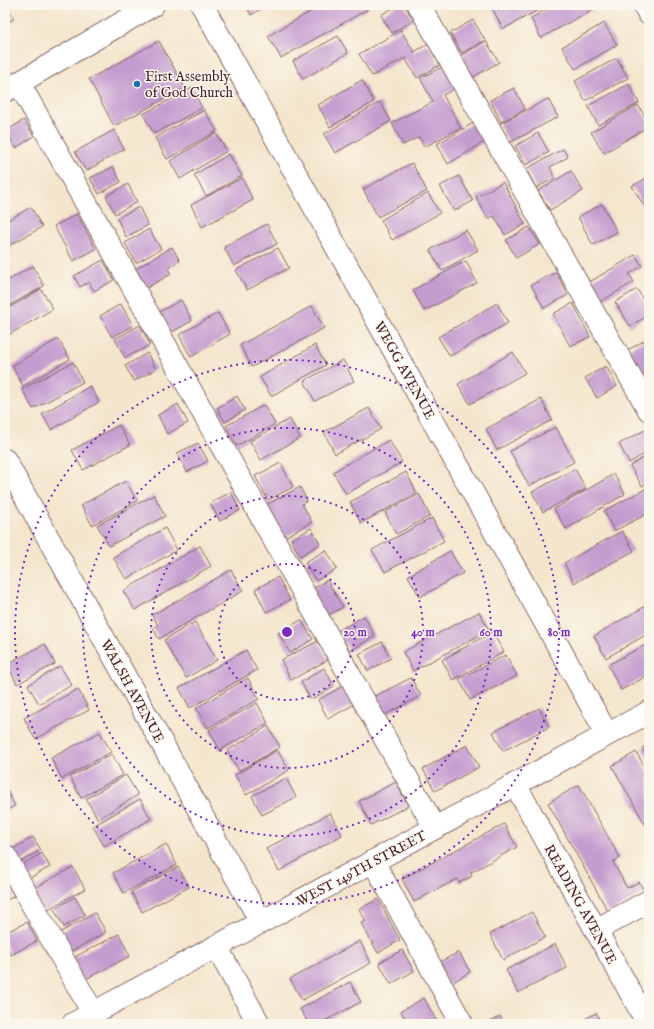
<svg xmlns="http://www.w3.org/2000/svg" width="654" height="1029" viewBox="0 0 654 1029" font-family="'IM FELL English',serif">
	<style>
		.building { fill: #c49dcf }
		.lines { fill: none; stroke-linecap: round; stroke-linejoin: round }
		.minor-casing { stroke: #866564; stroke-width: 24 }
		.minor { stroke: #fff; stroke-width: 22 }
		.ring { fill: none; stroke: #7b2cbf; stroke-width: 2; stroke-dasharray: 2 4 }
		.poi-dot { fill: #1f6fb2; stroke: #fbf7ec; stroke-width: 1.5 }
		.labels { text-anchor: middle; stroke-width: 3; stroke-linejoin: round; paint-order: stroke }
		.poi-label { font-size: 14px; fill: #4a1f2b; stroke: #fbf7ec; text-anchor: start }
		.street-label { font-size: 14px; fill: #4a1f2b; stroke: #fbf7ec }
		.centre { fill: #7b2cbf; stroke: #fbf7ec; stroke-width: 2 }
		.ring-label { font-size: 12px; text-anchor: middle; font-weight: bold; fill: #7b2cbf; stroke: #fbf7ec; stroke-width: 3; stroke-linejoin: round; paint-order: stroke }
	</style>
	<rect width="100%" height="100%" fill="#fbf7ec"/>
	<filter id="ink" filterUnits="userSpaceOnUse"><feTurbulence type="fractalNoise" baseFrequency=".025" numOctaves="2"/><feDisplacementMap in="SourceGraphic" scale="8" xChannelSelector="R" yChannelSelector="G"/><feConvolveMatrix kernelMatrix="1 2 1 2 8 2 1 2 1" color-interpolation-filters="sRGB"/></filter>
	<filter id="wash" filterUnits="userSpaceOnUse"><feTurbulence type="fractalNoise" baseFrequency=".012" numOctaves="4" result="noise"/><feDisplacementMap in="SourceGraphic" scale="16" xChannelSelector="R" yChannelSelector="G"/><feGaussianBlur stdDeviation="0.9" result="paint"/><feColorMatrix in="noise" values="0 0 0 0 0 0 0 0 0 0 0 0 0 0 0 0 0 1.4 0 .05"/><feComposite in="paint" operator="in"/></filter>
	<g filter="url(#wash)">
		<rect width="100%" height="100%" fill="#f4e6cd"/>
		<g id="blocks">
			<!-- building -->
			<path class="building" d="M5,5H7L14,19L5,24Z
				M246,5H268L251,15Z
				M322,5H366L368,9L281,58L268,36Z
				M398,5H404L414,20L392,33L381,15Z
				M498,5H548L503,29L492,8Z
				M555,5H593L595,8L541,38L531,18Z
				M473,20L485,40L462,53L450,33Z
				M604,23L617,45L575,69L562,47Z
				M401,30L414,52L428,44L440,65L417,78L405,58L372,76L359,54Z
				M338,36L348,53L303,79L293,61Z
				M159,41L185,88L114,126L89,79Z
				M486,41L499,62L472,78L460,56Z
				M617,58L628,78L585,101L575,81Z
				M446,65L458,87L443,95L461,128L424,147L419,137L403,145L392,123L433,102L420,78Z
				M362,80L374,102L330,127L318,105Z
				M629,84L639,103L598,125L588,106Z
				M192,88L202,108L154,134L143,114Z
				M514,88L525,109L501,122L490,100Z
				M548,99L558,117L509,143L499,124Z
				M380,102L391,121L335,153L324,134Z
				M638,105L649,123V126L604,153L591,132Z
				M204,110L217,131L167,159L155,138Z
				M24,120L34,136L16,148L6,131Z
				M475,122L486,141L448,164L437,144Z
				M114,130L124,149L86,171L75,152Z
				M216,133L227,151L180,179L170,161Z
				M538,133L549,152L526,165L515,146Z
				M563,149L568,157L550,167L555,178L536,188L526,169Z
				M229,154L242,176L206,196L194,175Z
				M412,163L427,191L378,217L363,189Z
				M113,167L121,182L99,194L90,178Z
				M571,171L583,191L550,210L538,191Z
				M459,176L473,201L454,211L440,186Z
				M649,177V203L644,206L632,186Z
				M242,178L253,200L202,227L191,205Z
				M503,182L525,224L505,235L494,216L488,219L476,197Z
				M128,184L137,202L115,214L106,196Z
				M428,193L440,213L392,240L381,220Z
				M602,204L617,232L593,245L578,217Z
				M31,207L42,227L5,248V222Z
				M139,207L148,225L126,237L117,218Z
				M77,214L96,249L73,261L54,226Z
				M267,224L277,244L234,266L224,247Z
				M529,227L540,244L516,258L506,240Z
				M149,229L161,249L136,263L125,243Z
				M466,230L478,250L442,271L430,250Z
				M172,247L180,261L168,268L171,274L143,290L132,271Z
				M278,248L289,268L247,290L236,270Z
				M635,255L642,266L629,274L634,282L598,303L586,284Z
				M103,260L114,280L94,291L89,282L80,287L74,276Z
				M466,261L477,283L424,311L413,290Z
				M33,266L44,286L5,308V282Z
				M556,272L568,295L544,308L531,285Z
				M41,289L53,309L5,337V310Z
				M637,289L649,309V315L630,326L615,302Z
				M181,300L192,321L170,333L159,312Z
				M497,303L508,323L450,356L438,337Z
				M573,303L590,337L570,346L553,314Z
				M121,304L133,326L112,337L100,316Z
				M312,306L324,328L252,367L240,345Z
				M218,313L230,334L191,357L179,335Z
				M140,325L150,345L125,358L115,339Z
				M649,338V382L646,384L626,351Z
				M58,339L70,359L23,386L12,366Z
				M315,345L326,365L271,396L260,377Z
				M513,352L525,373L470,404L458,384Z
				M147,353L156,369L134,381L125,366Z
				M343,360L354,381L315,401L304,381Z
				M73,362L83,382L33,409L22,389Z
				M606,366L617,386L597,398L585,378Z
				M90,386L99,402L51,430L42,414Z
				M237,396L245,410L225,422L217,408Z
				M541,399L552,420L497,450L486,429Z
				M178,404L188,423L167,434L158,415Z
				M264,405L275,424L237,446L226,426Z
				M369,408L381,429L335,454L324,432Z
				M290,419L300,438L261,460L250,441Z
				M119,425L130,445L83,470L72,450Z
				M556,427L574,462L529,486L510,451Z
				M645,430L649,436V451L629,463L619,444Z
				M389,440L402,462L346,494L333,472Z
				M198,443L208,461L187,472L177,453Z
				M649,454V482L642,486L630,466Z
				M281,463L293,487L268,500L255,476Z
				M575,469L586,489L543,512L532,492Z
				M406,472L417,493L361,523L350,502Z
				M614,474L625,494L566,529L554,509Z
				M126,481L137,501L92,525L81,505Z
				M300,487L307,501L302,504L312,522L283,538L266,505Z
				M649,487V513L614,531L604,511Z
				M231,492L240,510L220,521L210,503Z
				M419,494L430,516L396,534L385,512Z
				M154,495L165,516L109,546L97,525Z
				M432,518L444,541L385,572L372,550Z
				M165,528L177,550L126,579L113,557Z
				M311,528L320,544L300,556L291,540Z
				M622,531L634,551L574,583L564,563Z
				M200,546L211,566L135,610L123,591Z
				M326,550L337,569L316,581L305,562Z
				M450,551L463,573L420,597L408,576Z
				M231,570L243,591L159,639L153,628L158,625L152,615Z
				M278,577L290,600L266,612L255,589Z
				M327,580L343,607L325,617L309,591Z
				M649,604V633L606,658L594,636Z
				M479,612L489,630L413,671L403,652Z
				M364,616L375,636L350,651L338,631Z
				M301,620L313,639L290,653L278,633Z
				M195,622L217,660L186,678L164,640Z
				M492,632L504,652L453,680L442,660Z
				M318,641L328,660L291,680L281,660Z
				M382,642L391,658L368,671L359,654Z
				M649,643V675L621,690L608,665Z
				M45,644L55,664L17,684L7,664Z
				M246,650L257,670L190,708L179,688Z
				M506,655L517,676L470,700L459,679Z
				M60,666L72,685L39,704L28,685Z
				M324,668L334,686L311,700L301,682Z
				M248,678L259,699L208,728L196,708Z
				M411,678L421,696L379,718L369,699Z
				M343,686L353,705L328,719L318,700Z
				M78,689L89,710L35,739L24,718Z
				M257,703L268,723L220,750L209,730Z
				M539,708L549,727L503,751L493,732Z
				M268,726L280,747L239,771L227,751Z
				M100,732L111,752L62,779L51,758Z
				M467,745L479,767L435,791L423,769Z
				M649,745V762L642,748Z
				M277,750L289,770L246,795L235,775Z
				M636,752L649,774V831L612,766Z
				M112,754L123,775L81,798L70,777Z
				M126,775L138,795L98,819L86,799Z
				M286,778L296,797L262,815L252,796Z
				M396,782L408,806L371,825L359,801Z
				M579,785L620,858L613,862L627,888L639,882L645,892L609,913L548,803Z
				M5,786L15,806L5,811Z
				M140,799L151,819L104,846L93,826Z
				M330,813L342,835L279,871L266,849Z
				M504,824L517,847L470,873L472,876L459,883L457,879L414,902L402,879Z
				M33,837L41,850L20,862L13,849Z
				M166,844L177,865L124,893L113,873Z
				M42,853L50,867L28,879L20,866Z
				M73,867L85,889L43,912L31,890Z
				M178,867L189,887L142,912L131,892Z
				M5,879L14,896L5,901Z
				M75,897L85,915L64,927L54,909Z
				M378,899L400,940L378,953L361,923L366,921L359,909Z
				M532,912L545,937L503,960L490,934Z
				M95,913L106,932L65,955L55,935Z
				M27,922L37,941L11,955L5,942V933Z
				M119,934L130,956L80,982L69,960Z
				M360,941L371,963L302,1000L290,979Z
				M555,944L567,968L518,993L506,970Z
				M402,950L414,971L391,984L379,963Z
				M459,952L470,972L448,985L436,964Z
				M350,982L361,1002L319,1024H309L300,1009Z
				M424,998L436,1020L429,1024H408L401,1011Z
				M596,1013L602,1024H576Z
				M500,1016L505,1024H486Z"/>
		</g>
	</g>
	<g filter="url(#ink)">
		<use href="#blocks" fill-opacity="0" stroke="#866564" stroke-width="1"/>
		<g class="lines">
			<defs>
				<path id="minor" d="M202,5L607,734
					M419,5L649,410
					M644,5L649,14
					M19,83L435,828
					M5,91L153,5
					M5,460L261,922
					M515,784L648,1024
					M5,856L93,1013
					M373,861L462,1024
					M596,930L649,901
					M216,946L259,1024
					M73,1024L649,712"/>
			</defs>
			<!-- minor casing -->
			<use href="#minor" class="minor-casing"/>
			<!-- minor -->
			<use href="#minor" class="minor"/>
		</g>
	</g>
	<!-- distance rings -->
	<g class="ring">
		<circle cx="287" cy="632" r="68"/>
		<circle cx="287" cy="632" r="136"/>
		<circle cx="287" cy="632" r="204"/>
		<circle cx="287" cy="632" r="272"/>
	</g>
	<!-- markers -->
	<circle class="poi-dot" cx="137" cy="84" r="4"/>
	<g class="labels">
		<!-- poi labels -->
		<g class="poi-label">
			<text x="145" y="81">First Assembly<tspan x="145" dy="16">of God Church</tspan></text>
		</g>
		<!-- street labels -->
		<g class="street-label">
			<text transform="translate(405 370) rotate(61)" y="5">WEGG AVENUE</text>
			<text transform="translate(133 691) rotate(61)" y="5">WALSH AVENUE</text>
			<text transform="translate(361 868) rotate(-28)" y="5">WEST 149TH STREET</text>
			<text transform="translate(581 904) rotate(61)" y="5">READING AVENUE</text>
		</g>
	</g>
	<circle cx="287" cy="632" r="6" class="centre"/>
	<g class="ring-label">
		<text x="355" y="636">20 m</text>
		<text x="423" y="636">40 m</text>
		<text x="491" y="636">60 m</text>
		<text x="559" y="636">80 m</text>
	</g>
	<!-- margin -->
	<rect width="654" height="1029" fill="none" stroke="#fbf7ec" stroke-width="20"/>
</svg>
